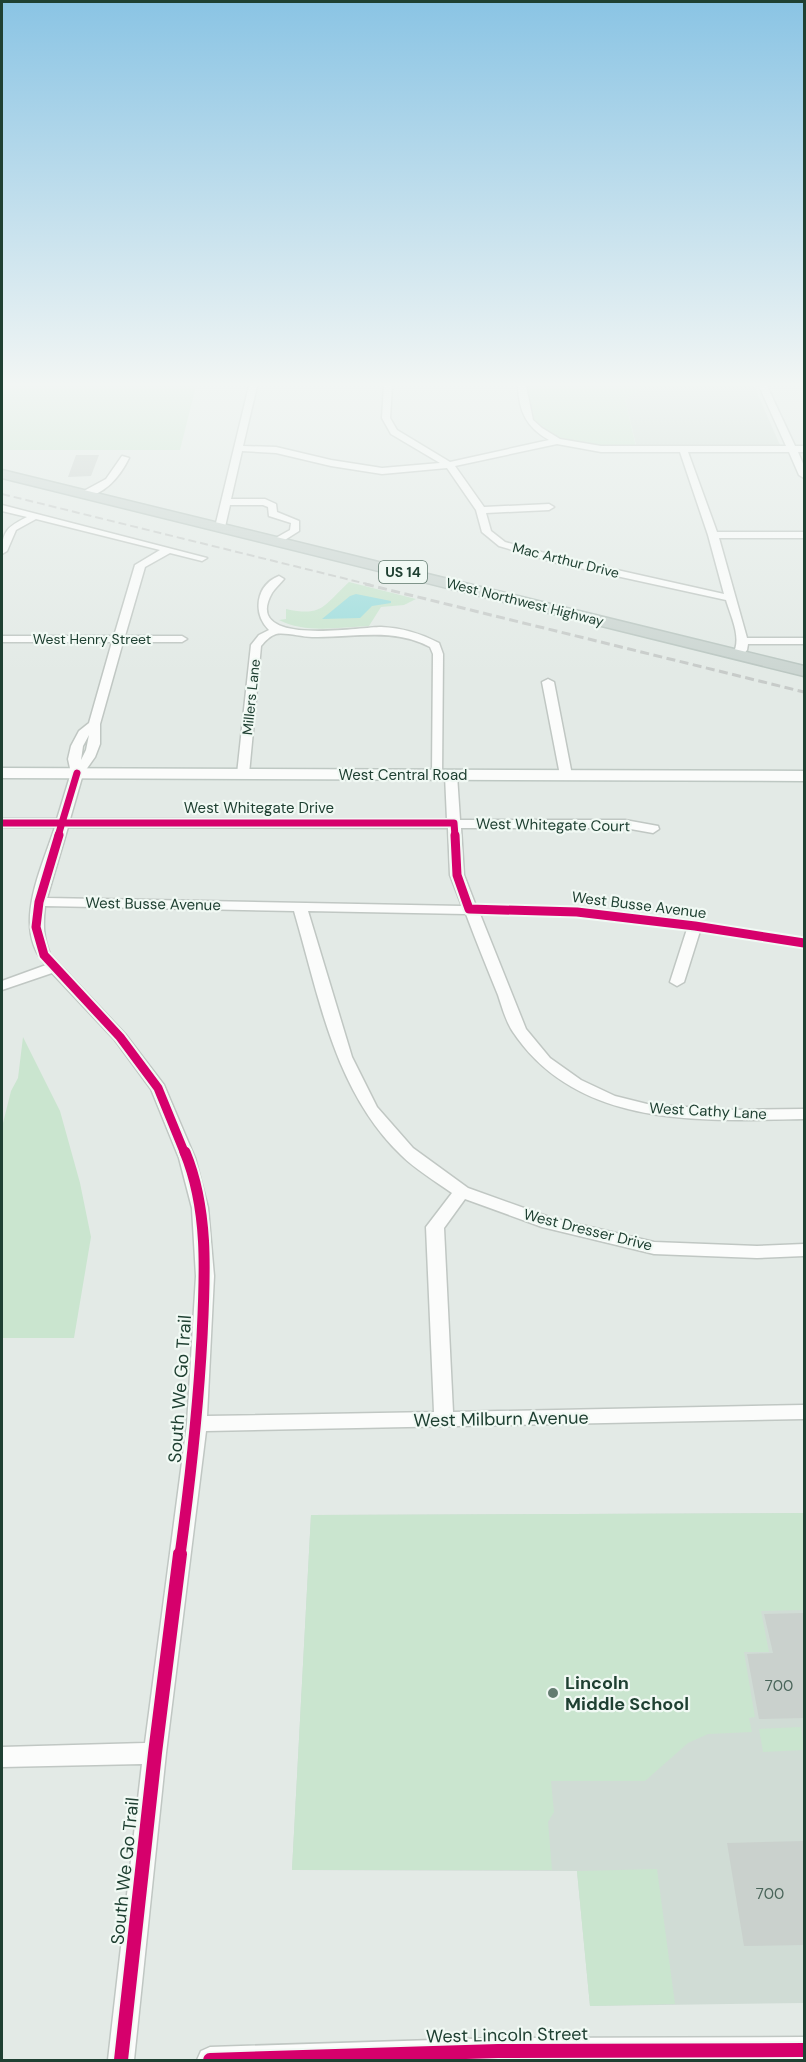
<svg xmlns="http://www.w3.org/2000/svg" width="806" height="2062" viewBox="0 0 806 2062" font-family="'DM Sans',sans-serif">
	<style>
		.built { fill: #d0dcd5 }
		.green { fill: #cae5cf }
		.water { fill: #9edddd }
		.building { fill: #cad1cd }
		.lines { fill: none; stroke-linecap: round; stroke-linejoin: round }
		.minor-casing { stroke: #c0c7c3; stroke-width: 3 }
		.secondary-casing { stroke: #bec8c3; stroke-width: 3 }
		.primary-casing { stroke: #bbc7c2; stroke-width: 3 }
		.minor { fill: #fbfcfb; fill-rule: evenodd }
		.secondary { fill: #fbfcfb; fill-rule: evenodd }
		.primary { fill: #ccd6d2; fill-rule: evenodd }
		.rail-far1 { stroke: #c7cbc9; stroke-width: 2; stroke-dasharray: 8 4; stroke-linecap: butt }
		.rail { stroke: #c7cbc9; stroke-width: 3; stroke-dasharray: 9 4.5; stroke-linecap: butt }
		.cycleway-far3-casing { stroke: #f1f9f4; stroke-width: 10 }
		.cycleway-far2-casing { stroke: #f1f9f4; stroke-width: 13 }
		.cycleway-far1-casing { stroke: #f1f9f4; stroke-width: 15 }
		.cycleway-casing { stroke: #f1f9f4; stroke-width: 18 }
		.cycleway-far3 { stroke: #d6006c; stroke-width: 7 }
		.cycleway-far2 { stroke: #d6006c; stroke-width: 9 }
		.cycleway-far1 { stroke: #d6006c; stroke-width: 11 }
		.cycleway { stroke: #d6006c; stroke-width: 14 }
		.poi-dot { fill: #647c71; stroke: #f1f9f4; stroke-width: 2 }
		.labels { text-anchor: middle; stroke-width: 4.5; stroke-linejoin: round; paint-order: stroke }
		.far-street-label { font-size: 14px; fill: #1f4032; stroke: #f1f9f4 }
		.shield { fill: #f1f9f4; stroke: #5e786c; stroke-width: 1.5 }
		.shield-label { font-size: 14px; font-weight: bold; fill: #1f4032 }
		.street-label { font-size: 15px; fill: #1f4032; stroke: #f1f9f4 }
		.near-number-label { font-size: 15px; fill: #4a655a }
		.near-street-label { font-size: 18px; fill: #1f4032; stroke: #f1f9f4 }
		.near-poi-label { font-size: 18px; font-weight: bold; fill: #1f4032; stroke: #f1f9f4; text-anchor: start }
	</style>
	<rect width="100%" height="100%" fill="#e3eae6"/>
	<!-- built -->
	<path class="built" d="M646,386H754L780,445H636L625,399Z
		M804,1513V2003L590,2006L577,1871L292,1870L311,1515Z"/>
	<!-- green -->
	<path class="green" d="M2,386H196L180,450H2Z
		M525,386H646L625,399L636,447H606L562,440L552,437L531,421Z
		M349,582L416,599L404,605L381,607L369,626C340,627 306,634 279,620L286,619V609C323,617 323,606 349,582Z
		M23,1037L60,1111L80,1183L91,1237L74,1338H2V1127L11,1091L18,1078Z
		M804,1513V1610L761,1611L769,1652H744L755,1717L749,1718L752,1732L708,1734L688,1743L645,1781H551L554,1812L548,1822L552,1870H292L311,1515Z
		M801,1727L804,1750L763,1752L759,1729Z
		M657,1869L675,2004L590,2006L577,1871Z"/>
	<!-- water -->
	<path class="water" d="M356,594L391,601V603L372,606L360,618L322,619L350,596Z"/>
	<!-- building -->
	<path class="building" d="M76,455H99L91,476L68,477Z
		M804,1613V1718L759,1719L747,1654L773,1653L764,1614Z
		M804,1841V1945L744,1946L727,1843Z"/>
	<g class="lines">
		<defs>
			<path id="minor" d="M249,386H257L243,446L276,447L331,460L382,468L440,463L391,434L382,418L384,386H392L390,418L397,430L450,462L549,440C526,427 519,411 518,386H526L533,420L542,428L560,439L601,446H786L759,386H767L795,446H804V452H798L804,466V478L799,475L789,452H688L717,532H804V538H719L747,638H804V644H748L747,650L741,657H733L732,655C743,640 731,617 726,600L557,563L499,546L482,532L476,510L447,468L382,474L331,466L276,453L242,451L231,499H265L276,504L277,512L299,521V531L280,543H274V539L290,530L291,523L269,516L268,507L263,505H230L225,527L217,529L215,527ZM557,444L601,452H680L708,535L724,594L559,557L505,542L491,531L486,513L549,510L554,507L549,504L484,507L455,466Z
				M122,456L129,458C121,475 103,498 82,496V492L106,479Z
				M2,505L207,558L202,561L170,553L145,567L125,636H182L187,639L182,642H123L100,724V744L95,757L83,774L70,819L447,820L445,775L451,771L457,775L460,820H625L658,826L659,829L653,833L625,828H461L464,875L476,906L577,908L695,922L804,939V947L700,931L684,982L677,986L670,982L687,929L577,916L480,914L526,1029L550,1058L581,1080L615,1096L647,1104L726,1110L804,1109V1119C701,1121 578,1129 513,1032C506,1022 502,1007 498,995C487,968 476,941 466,914L308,911L352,1057L377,1107L413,1148L468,1188L552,1218L654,1242L757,1246L804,1244V1256L757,1258L654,1254L542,1227L465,1199L444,1228L453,1412L804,1405V1419L206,1431L166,1753L134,2060H108L142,1764L2,1767V1747L145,1743L187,1424L196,1276L192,1208L179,1158L151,1089L115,1040L52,973L2,990V981L46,965C11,928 42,868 55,827H2V819H57L71,773L68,759L71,746L79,731L89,723L112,642H2V636H114L135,565L160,550L36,519L16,530L7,551L2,554C2,531 7,527 27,517L2,511ZM89,735L86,750L81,760L83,746ZM68,827L448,828L450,875L462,906L47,898ZM45,906L294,911C319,996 334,1090 401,1155C415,1169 435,1181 452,1193L426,1227L434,1412L207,1416L214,1276L208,1208L195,1158L164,1085L125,1034L50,954C43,937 43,924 45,906Z
				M279,576L284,579C280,584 275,588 272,593C241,648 359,627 381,627C402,628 420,633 439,643L443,654L442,778L438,779L432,775L433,654L430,647C392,627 354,638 312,637C302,637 285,632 276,634C270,636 265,641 261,646L249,774L243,778L239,777L237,774L251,645L259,635L269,630C252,613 256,585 279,576Z
				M548,679L554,682L572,775L566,779L560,775L542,682Z
				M804,2037V2060H197L201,2051L210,2047L498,2038Z"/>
			<path id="secondary" d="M2,768L804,771V781L2,778Z"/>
			<path id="primary" d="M2,470L804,666V676L2,478Z"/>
		</defs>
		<!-- minor casing -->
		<use href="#minor" class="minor-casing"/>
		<!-- secondary casing -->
		<use href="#secondary" class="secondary-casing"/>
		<!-- primary casing -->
		<use href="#primary" class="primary-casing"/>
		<!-- minor -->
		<use href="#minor" class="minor"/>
		<!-- secondary -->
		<use href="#secondary" class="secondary"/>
		<!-- primary -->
		<use href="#primary" class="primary"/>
		<!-- rail-far1 -->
		<path class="rail-far1" d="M2,494L371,585"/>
		<!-- rail -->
		<path class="rail" d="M365,584L804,692"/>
		<defs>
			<path id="cycleway-far3" d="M2,823H454L455,836
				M58,836L77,773"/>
			<path id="cycleway-far2" d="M59,835L39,902L36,927L44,955L120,1037L158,1088L185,1154
				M455,835L457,875L469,909L577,912L695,926L804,943"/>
			<path id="cycleway-far1" d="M180,1555C190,1482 198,1412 202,1337C205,1276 209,1210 185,1152"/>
			<path id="cycleway" d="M121,2060L155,1753L180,1554
				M210,2060L498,2051L804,2050"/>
		</defs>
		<!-- cycleway-far3 casing -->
		<use href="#cycleway-far3" class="cycleway-far3-casing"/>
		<!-- cycleway-far2 casing -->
		<use href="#cycleway-far2" class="cycleway-far2-casing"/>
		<!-- cycleway-far1 casing -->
		<use href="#cycleway-far1" class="cycleway-far1-casing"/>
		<!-- cycleway casing -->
		<use href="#cycleway" class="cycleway-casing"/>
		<!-- cycleway-far3 -->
		<use href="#cycleway-far3" class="cycleway-far3"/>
		<!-- cycleway-far2 -->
		<use href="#cycleway-far2" class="cycleway-far2"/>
		<!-- cycleway-far1 -->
		<use href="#cycleway-far1" class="cycleway-far1"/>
		<!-- cycleway -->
		<use href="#cycleway" class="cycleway"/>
	</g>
	<!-- sky -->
	<linearGradient id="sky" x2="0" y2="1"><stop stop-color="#8ac4e4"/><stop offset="0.57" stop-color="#f2f6f4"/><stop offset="1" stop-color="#f2f6f4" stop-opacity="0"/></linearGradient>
	<rect width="806" height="674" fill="url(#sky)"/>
	<!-- markers -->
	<circle class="poi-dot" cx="553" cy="1693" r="6"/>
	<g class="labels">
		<!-- far-street labels -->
		<g class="far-street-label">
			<text transform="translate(566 560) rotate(14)" y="5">Mac Arthur Drive</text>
			<text transform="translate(525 602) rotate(14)" y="5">West Northwest Highway</text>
			<text x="92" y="644">West Henry Street</text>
			<text transform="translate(251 697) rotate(-84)" y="5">Millers Lane</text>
		</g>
		<!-- shield labels -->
		<rect class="shield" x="379" y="561" width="48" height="22" rx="4.5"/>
		<g class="shield-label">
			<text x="403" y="577">US 14</text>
		</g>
		<!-- street labels -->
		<g class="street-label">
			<text x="403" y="780">West Central Road</text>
			<text x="259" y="813">West Whitegate Drive</text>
			<text transform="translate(553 825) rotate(1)" y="5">West Whitegate Court</text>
			<text transform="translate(153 904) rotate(1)" y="5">West Busse Avenue</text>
			<text transform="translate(639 905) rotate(7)" y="5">West Busse Avenue</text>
			<text transform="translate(708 1111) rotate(3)" y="5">West Cathy Lane</text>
			<text transform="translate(588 1230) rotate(14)" y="5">West Dresser Drive</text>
		</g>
		<!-- near-number labels -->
		<g class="near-number-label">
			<text x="779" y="1691">700</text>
			<text x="770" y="1899">700</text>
		</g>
		<!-- near-street labels -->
		<g class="near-street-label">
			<text transform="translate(180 1389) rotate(-86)" y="6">South We Go Trail</text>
			<text transform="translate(501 1419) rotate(-1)" y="6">West Milburn Avenue</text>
			<text transform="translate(125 1871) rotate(-84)" y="6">South We Go Trail</text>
			<text transform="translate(507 2035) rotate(-1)" y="6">West Lincoln Street</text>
		</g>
		<!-- near-poi labels -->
		<g class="near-poi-label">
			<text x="565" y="1689">Lincoln<tspan x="565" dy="21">Middle School</tspan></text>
		</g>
	</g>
	<!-- border -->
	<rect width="806" height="2062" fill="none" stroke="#1f4032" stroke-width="6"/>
</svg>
